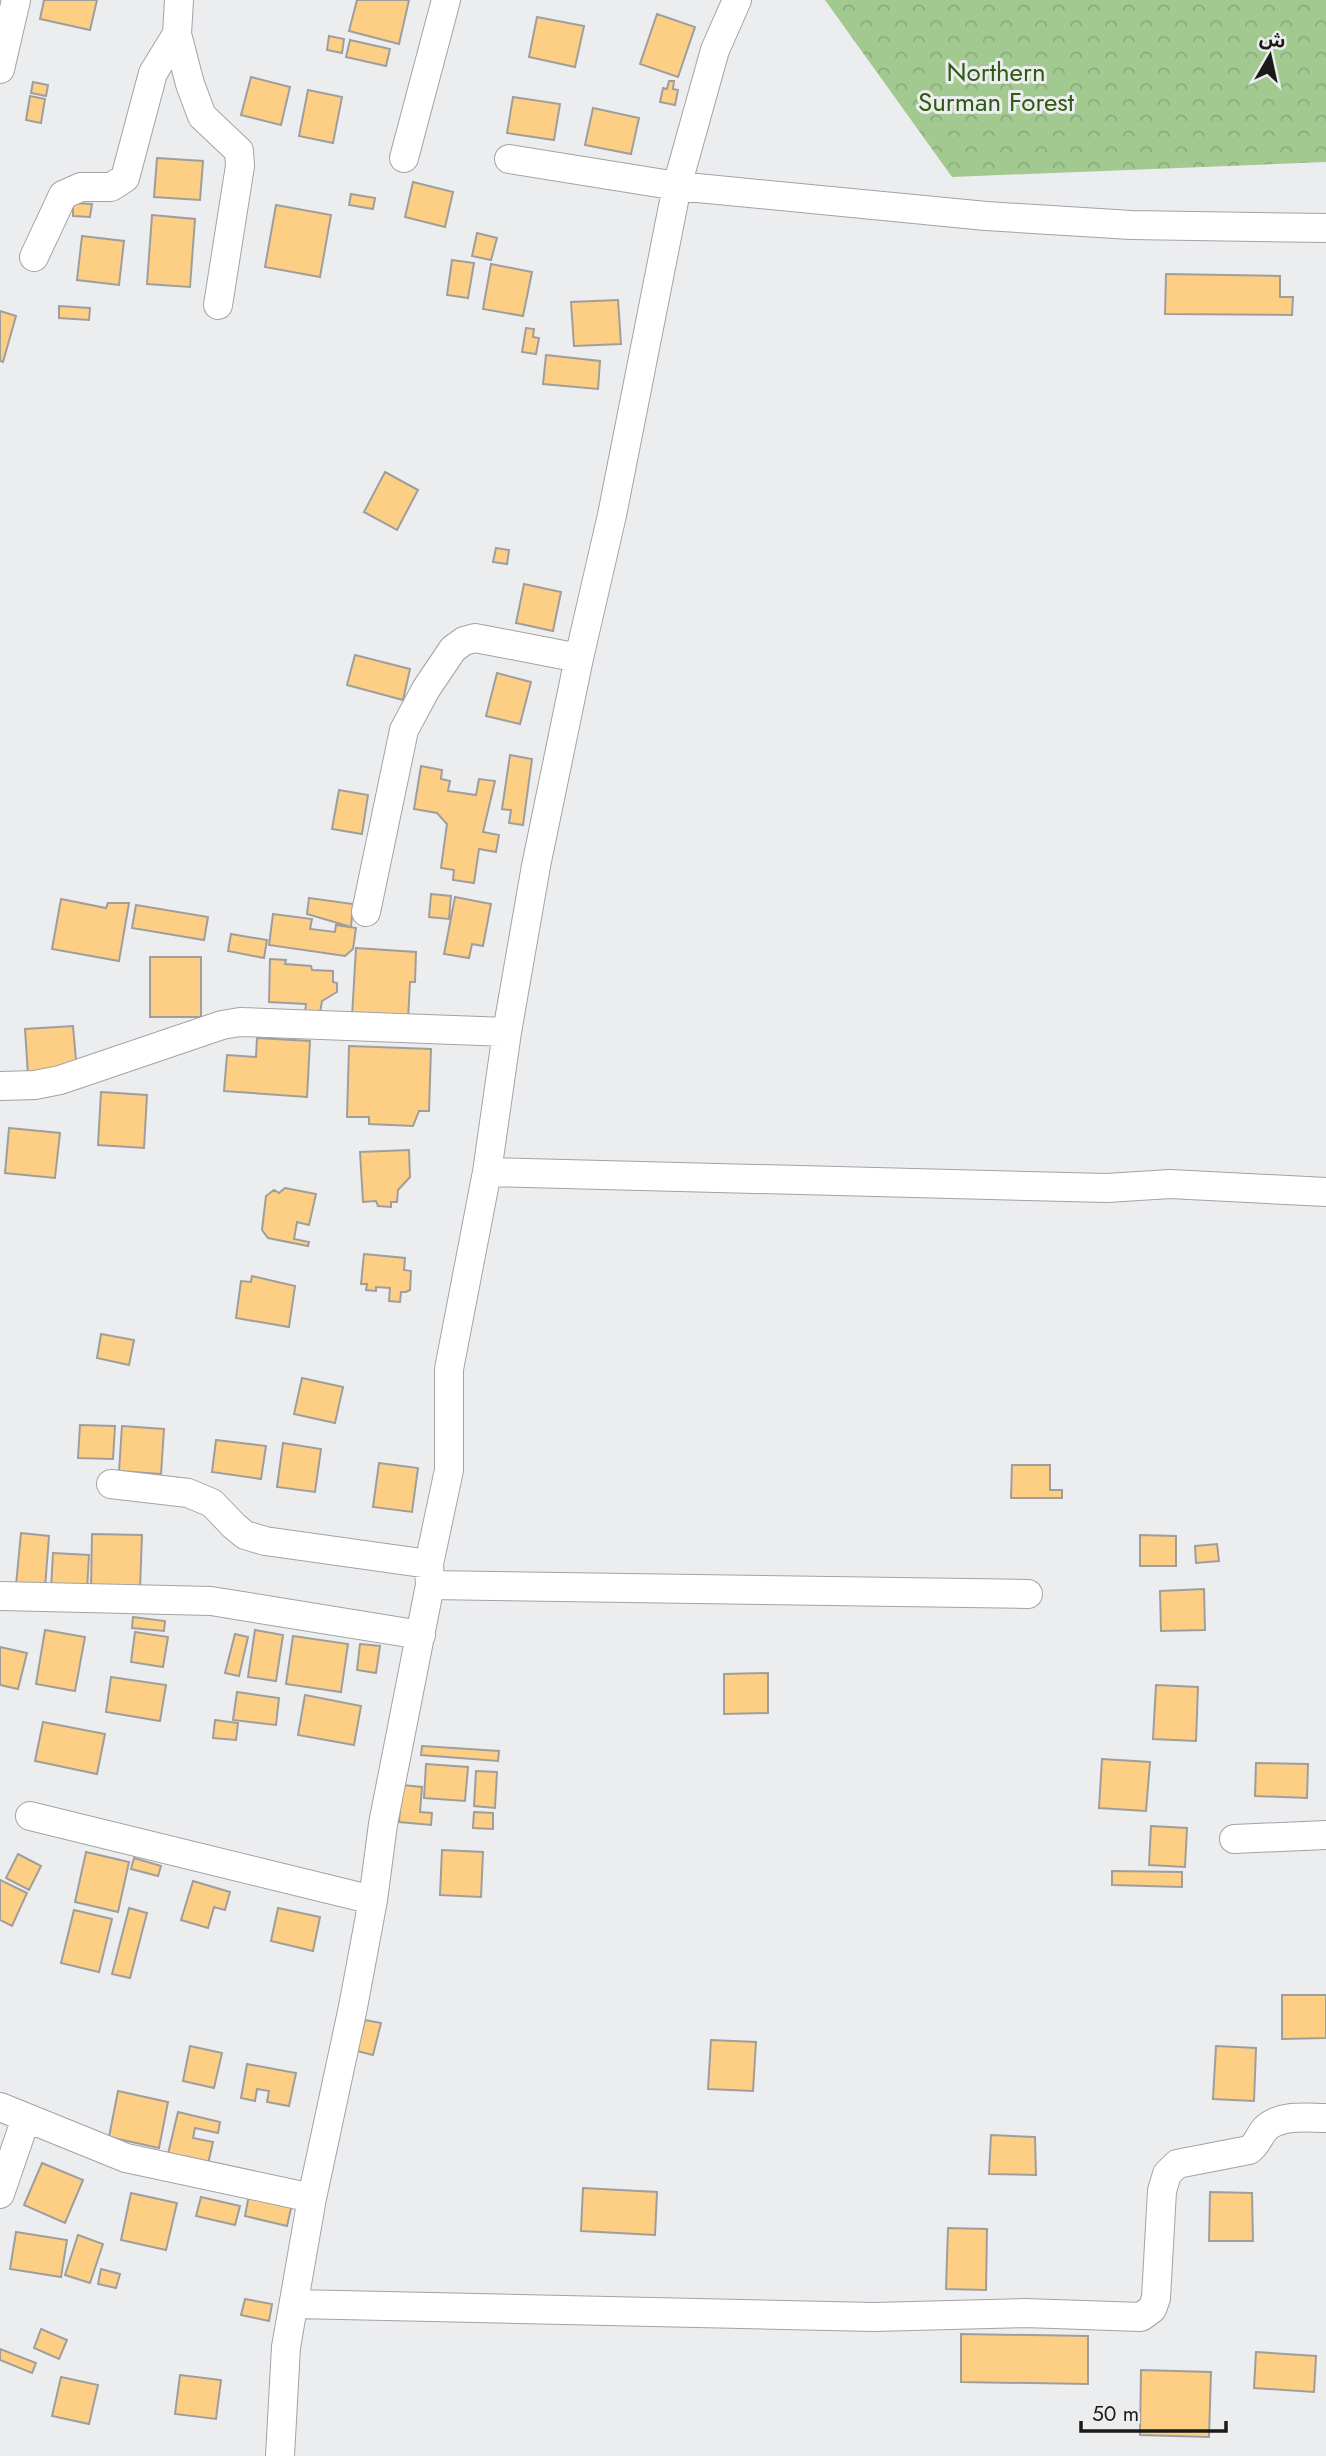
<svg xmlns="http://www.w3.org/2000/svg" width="1326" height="2456" viewBox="0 0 1326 2456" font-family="Jost,'Noto Sans Arabic',sans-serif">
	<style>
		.forest { fill: url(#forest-crowns) }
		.building { fill: #fdcf85; stroke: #a09e9d; stroke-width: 2 }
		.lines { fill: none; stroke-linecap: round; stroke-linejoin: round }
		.minor-casing { stroke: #a3a3a5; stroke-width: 30 }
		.minor { stroke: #fff; stroke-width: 28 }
		.labels { text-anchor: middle; stroke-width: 6; stroke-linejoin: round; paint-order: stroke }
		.park-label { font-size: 26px; fill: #305a16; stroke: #ecedef }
	</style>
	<defs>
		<pattern id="forest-crowns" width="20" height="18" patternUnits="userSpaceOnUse" patternTransform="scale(1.75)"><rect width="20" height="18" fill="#a2c990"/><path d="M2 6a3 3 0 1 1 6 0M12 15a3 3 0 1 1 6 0" fill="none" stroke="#8bac7c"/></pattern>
	</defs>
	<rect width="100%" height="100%" fill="#ecedef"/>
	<!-- forest -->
	<path class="forest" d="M825,0H1326V162L952,177Z"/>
	<!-- building -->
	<path class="building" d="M44,0H97L90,30L40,19Z
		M357,0H409L399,44L349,31Z
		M657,14L695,27L678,77L640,64Z
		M537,17L584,26L575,67L529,57Z
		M329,36L344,39L342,53L327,50Z
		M350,40L390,49L386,66L346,57Z
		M251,77L290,87L281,125L241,115Z
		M669,81H674L673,89L678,90L675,105L660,102L663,88L667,89Z
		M33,82L48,85L46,96L31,93Z
		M308,90L342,97L333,143L299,136Z
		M30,96L45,99L41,123L26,120Z
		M513,97L560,104L554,140L507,133Z
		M593,108L639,118L631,154L585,145Z
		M157,158L203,161L200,200L154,197Z
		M413,182L453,192L445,227L405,217Z
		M351,194L375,198L373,209L349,205Z
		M73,203L92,204L90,217L73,216Z
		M276,205L331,215L320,277L265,267Z
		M152,215L195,219L190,287L147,284Z
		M477,233L497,238L491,260L472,256Z
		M82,236L124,241L119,285L77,280Z
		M452,260L474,263L468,298L447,295Z
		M491,264L532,272L523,316L483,309Z
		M1166,274L1280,276V297H1293L1292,315L1165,314Z
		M618,300L621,344L574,346L571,302Z
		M59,306L90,308L89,320L59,318Z
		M0,311L16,316L3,362L0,361Z
		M526,328L534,329L533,337L539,338L536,354L522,352Z
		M546,355L600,361L598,389L543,384Z
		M385,472L418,490L397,530L364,512Z
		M496,548L509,550L507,564L493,562Z
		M524,584L561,592L553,631L516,623Z
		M355,655L410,669L403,700L347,685Z
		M497,673L531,682L520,724L486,716Z
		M510,755L532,759L523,825L509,823L511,810L502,809Z
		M421,766L442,770L441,779L450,781L448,791L476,795L479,779L495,781L483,832L499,835L496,852L479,849L474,883L453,880L454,870L441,868L447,824L437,813L414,809Z
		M339,790L368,795L362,834L332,829Z
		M431,894L451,896L449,919L429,917Z
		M455,897L491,904L483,946L472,944L469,958L444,954Z
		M309,898L353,904L351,927L307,914Z
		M61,899L106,908L108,903H129L119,961L52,949Z
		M136,905L208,917L204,940L132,928Z
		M273,914L312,919L310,929L335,932L336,925L356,928L353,949L345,956L269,945Z
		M231,934L267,940L264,958L228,951Z
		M356,948L416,952L415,982H410L408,1020L352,1017Z
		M150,957H201V1017H150Z
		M270,959L286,960L285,964L311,966L312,970L333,971V982L337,983V992L322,1001L320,1013H305L306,1004L269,1002Z
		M73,1026L77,1072L28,1075L25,1029Z
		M257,1038L310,1041L307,1097L224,1091L227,1055L256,1057Z
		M349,1046L431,1049L429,1111H419L413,1126L369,1124V1117H347Z
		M101,1092L147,1095L144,1148L98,1145Z
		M9,1128L60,1133L55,1178L5,1173Z
		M409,1150L410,1177L398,1190L397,1202H391V1207L378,1206L376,1201L363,1202L360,1152Z
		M285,1188L316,1194L309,1225L297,1222L294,1239L309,1242L308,1246L268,1238L262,1230L266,1196L274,1190L279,1193Z
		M364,1254L405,1258L404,1270L411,1271L410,1290L406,1292H401L400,1302L389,1301L390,1288L376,1287V1291L366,1290L367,1284H361Z
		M252,1276L295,1286L289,1327L236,1318L241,1281L251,1282Z
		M101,1334L134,1340L129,1365L97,1358Z
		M302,1378L343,1387L335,1423L294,1414Z
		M80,1425L115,1426L113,1459L78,1458Z
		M122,1426L164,1429L161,1474L119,1471Z
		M216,1440L266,1446L261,1479L212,1472Z
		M283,1443L321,1449L315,1492L277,1487Z
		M379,1463L418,1468L412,1512L373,1507Z
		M1012,1465H1050V1490H1062V1498H1011Z
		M21,1533L49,1536L45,1588L16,1585Z
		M92,1534L142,1535L140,1589H91Z
		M1140,1535L1176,1536V1566H1140Z
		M1217,1544L1219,1561L1196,1563L1195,1546Z
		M53,1553L89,1555L87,1591L51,1589Z
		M1204,1589L1205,1630L1161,1631L1160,1591Z
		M133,1617L165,1621L164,1631L132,1628Z
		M45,1630L85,1637L75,1691L36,1684Z
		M255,1630L283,1635L276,1681L248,1677Z
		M135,1632L168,1637L163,1667L131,1662Z
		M235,1634L248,1637L239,1676L225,1673Z
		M293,1636L348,1644L341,1692L286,1684Z
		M360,1644L380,1646L376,1673L357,1670Z
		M0,1647L27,1653L18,1689L0,1685Z
		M768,1673V1713L724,1714V1674Z
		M111,1677L166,1685L160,1721L106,1712Z
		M1156,1685L1198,1687L1196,1741L1153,1739Z
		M237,1692L279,1698L276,1725L233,1720Z
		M305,1695L361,1706L354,1745L298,1735Z
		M215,1720L238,1723L236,1740L213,1738Z
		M43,1722L105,1734L97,1774L35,1761Z
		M422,1746L499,1751L498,1761L421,1755Z
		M1102,1759L1150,1762L1146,1811L1099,1808Z
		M1256,1763L1308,1764L1307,1798L1255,1796Z
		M426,1764L468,1767L465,1801L424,1798Z
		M476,1771L497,1772L495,1808L474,1806Z
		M402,1785L422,1787L420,1812L432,1813L431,1825L399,1822Z
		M474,1812L493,1813V1829L473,1828Z
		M1151,1826L1187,1828L1185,1867L1149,1865Z
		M442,1850L483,1852L481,1897L440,1895Z
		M86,1852L129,1862L118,1912L75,1902Z
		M18,1854L41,1866L29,1890L6,1878Z
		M134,1858L161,1866L158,1876L131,1869Z
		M1112,1871L1182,1872V1887L1112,1885Z
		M0,1880L27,1893L12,1926L0,1920Z
		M193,1881L230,1892L225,1910L214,1907L208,1928L181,1920Z
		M129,1908L147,1913L130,1978L112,1974Z
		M278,1908L320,1917L313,1951L271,1941Z
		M74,1910L112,1919L99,1972L61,1963Z
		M1282,1995H1326V2038L1282,2039Z
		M365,2020L381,2023L373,2055L357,2051Z
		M711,2040L756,2042L753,2091L708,2089Z
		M190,2046L222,2053L214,2088L183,2081Z
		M1216,2046L1256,2048L1254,2101L1213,2099Z
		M247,2064L296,2073L289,2106L267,2102L269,2091L257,2089L255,2101L241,2098Z
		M118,2091L168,2102L159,2148L109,2137Z
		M178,2112L220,2122L218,2133L195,2128L193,2138L213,2142L208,2164L168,2154Z
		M991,2135L1035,2137L1036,2175L989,2174Z
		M42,2163L83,2180L65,2223L24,2205Z
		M583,2188L657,2192L655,2235L581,2231Z
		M1210,2192L1252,2193L1253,2241H1209Z
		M131,2193L177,2203L166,2250L121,2240Z
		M249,2195L292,2204L287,2226L245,2216Z
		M201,2197L240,2206L235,2225L196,2216Z
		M948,2228L987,2229L986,2290L946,2289Z
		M16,2232L67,2240L61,2277L10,2269Z
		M78,2235L103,2244L90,2283L65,2275Z
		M101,2269L120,2274L116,2288L98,2284Z
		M245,2299L272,2304L269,2321L241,2315Z
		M41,2329L67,2340L59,2359L34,2348Z
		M961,2334L1088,2336V2384L961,2382Z
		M0,2349L36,2363L32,2373L0,2360Z
		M1256,2352L1316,2356L1314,2392L1254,2388Z
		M1141,2370L1211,2372L1209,2437L1140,2435Z
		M180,2375L221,2380L216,2419L175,2414Z
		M61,2377L98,2385L89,2424L52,2416Z"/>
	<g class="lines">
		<defs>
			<path id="minor" d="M179,0L177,34L190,84L202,116L239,151L240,166L218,305
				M0,69L16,0
				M404,158L446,0
				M509,159L677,186L986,216L1131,225L1326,228
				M34,257L63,195L81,187H111L125,178L153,73L177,34
				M366,912L404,730L426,689L453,649L464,641L475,638L579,658
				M0,1086L35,1085L60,1080L222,1025L240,1022L507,1032
				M487,1172L1107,1188L1170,1184L1326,1192
				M111,1484L188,1493L212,1503L234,1526L245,1535L265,1541L429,1564
				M430,1585L1028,1594
				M0,1596L211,1601L421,1635
				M30,1816L373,1900
				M1234,1839L1326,1835
				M0,2107L126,2158L312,2198
				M0,2194L26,2118
				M295,2304L874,2317L1025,2313L1141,2317L1152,2309L1156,2298L1162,2191L1167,2174L1177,2164L1249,2150C1258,2144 1259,2135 1266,2128C1281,2114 1307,2118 1326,2118
				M280,2456L286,2347L312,2198L353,2007L373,1900L383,1824L430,1585L429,1564L449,1470V1369L487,1172L507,1032L536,866L579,658L612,515L677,186L715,50L737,0"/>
		</defs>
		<!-- minor casing -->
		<use href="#minor" class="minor-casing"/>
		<!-- minor -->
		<use href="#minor" class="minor"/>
	</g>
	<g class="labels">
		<!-- park labels -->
		<g class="park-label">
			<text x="996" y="81">Northern<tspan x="996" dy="30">Surman Forest</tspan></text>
		</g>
	</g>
	<!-- north arrow -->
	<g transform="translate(1270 56) rotate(9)" stroke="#ecedef" stroke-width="5" paint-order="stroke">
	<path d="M0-5L12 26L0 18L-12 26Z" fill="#1a1a1b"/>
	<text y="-10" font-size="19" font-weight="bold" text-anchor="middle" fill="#1a1a1b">ش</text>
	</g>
	<!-- scale -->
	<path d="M1081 2421v10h145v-10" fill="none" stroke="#1a1a1b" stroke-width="3.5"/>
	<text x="1092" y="2421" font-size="21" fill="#1a1a1b" stroke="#ecedef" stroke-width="5" paint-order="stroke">50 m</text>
</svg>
